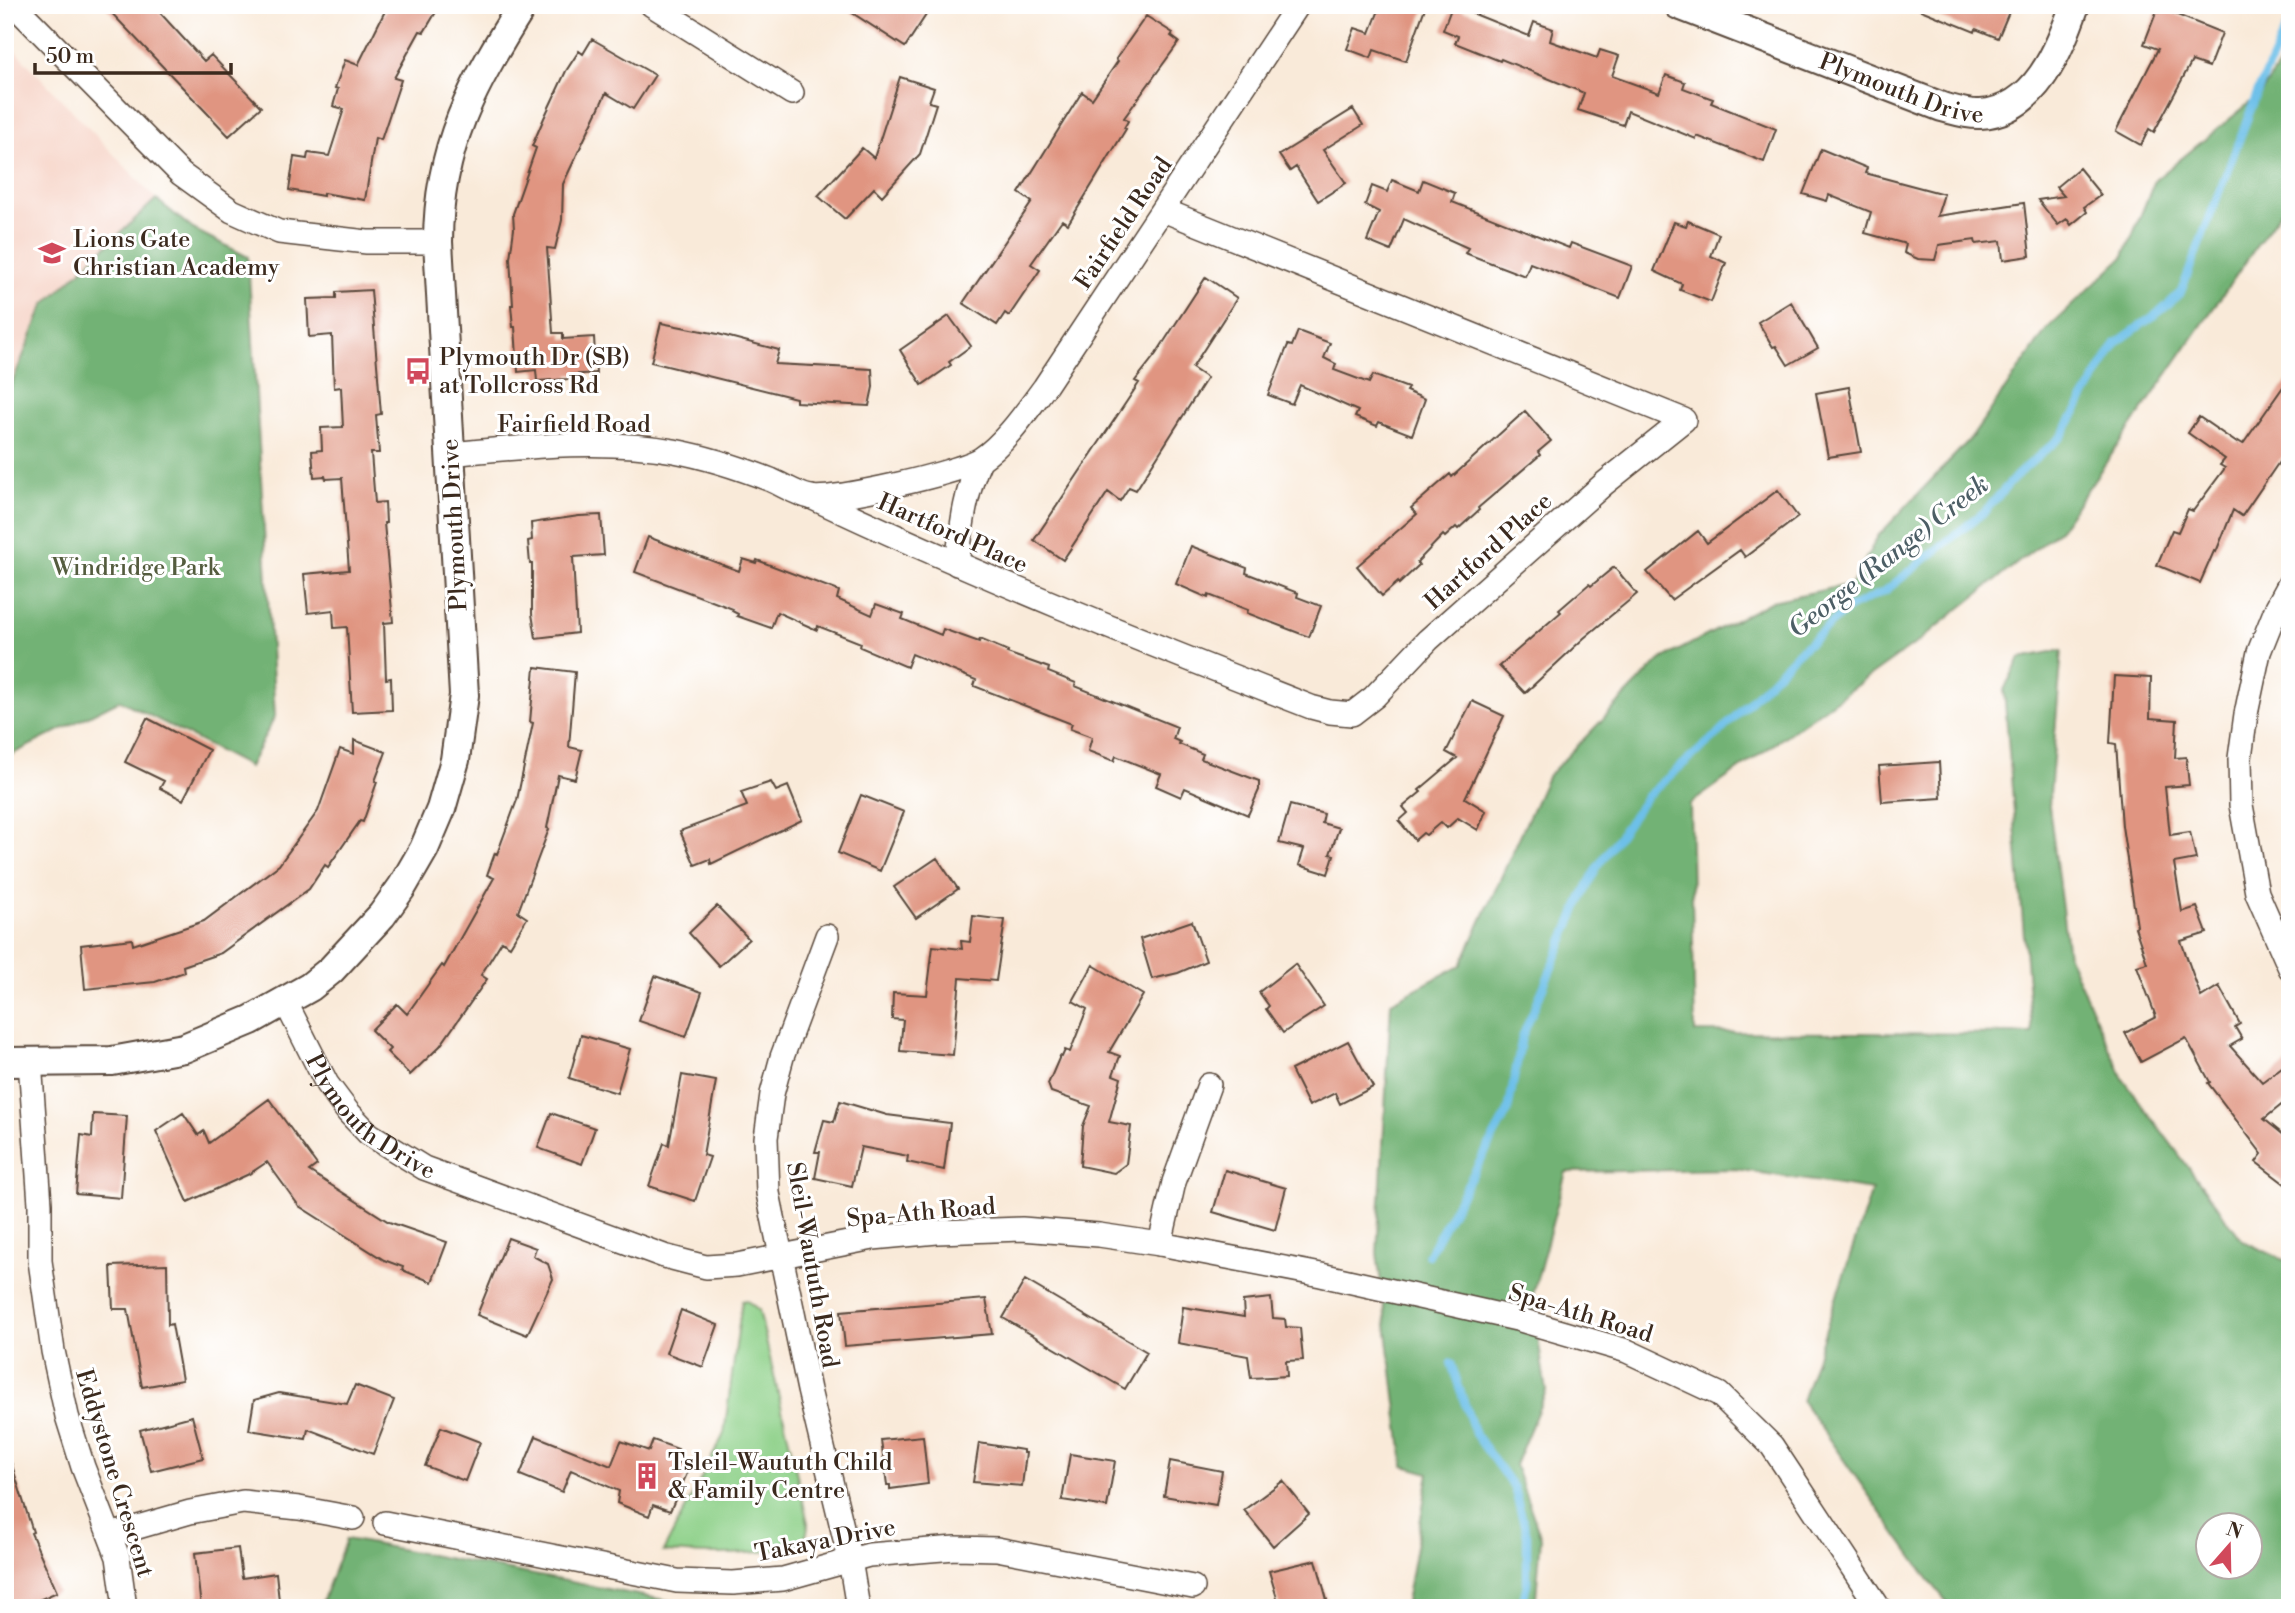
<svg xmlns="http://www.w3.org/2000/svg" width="2295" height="1613" viewBox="0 0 2295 1613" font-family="'Libre Bodoni',serif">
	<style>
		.built { fill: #f6d2c4 }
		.green { fill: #8dd088; stroke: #647d53; stroke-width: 2 }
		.forest { fill: #72b274; stroke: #566e49; stroke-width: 2; fill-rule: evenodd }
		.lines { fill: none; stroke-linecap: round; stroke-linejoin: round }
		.stream { stroke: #6dc0e9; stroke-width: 8 }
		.building { fill: #e09581 }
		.minor-casing { stroke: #58473a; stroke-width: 26 }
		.tertiary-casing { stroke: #58473a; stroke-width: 32 }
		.minor { stroke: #fff; stroke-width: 23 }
		.tertiary { stroke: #fff; stroke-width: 28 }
		.labels { text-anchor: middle; stroke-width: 6; stroke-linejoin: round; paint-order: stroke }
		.street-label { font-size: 24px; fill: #3b2a1e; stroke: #fff }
		.poi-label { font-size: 24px; fill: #3b2a1e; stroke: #fff; text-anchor: start }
		.park-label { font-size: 24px; fill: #545c3e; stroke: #fff }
		.water-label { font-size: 26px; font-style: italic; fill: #4c5e65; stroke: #fff }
	</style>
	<rect width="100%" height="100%" fill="#fff"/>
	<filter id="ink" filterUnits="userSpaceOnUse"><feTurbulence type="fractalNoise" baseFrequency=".0143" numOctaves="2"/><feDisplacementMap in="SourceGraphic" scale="14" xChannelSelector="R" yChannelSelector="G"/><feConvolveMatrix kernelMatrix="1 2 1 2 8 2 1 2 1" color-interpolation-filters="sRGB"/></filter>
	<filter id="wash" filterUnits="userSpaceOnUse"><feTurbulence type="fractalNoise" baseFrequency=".00686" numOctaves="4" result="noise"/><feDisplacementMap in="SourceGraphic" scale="28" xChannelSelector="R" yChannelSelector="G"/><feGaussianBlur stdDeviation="1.57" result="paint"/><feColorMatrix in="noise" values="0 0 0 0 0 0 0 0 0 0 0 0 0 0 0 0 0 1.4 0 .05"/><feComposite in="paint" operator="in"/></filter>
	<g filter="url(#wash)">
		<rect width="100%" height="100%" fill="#f9ead9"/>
		<!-- built -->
		<path class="built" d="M5,40L156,199L44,305L5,400Z"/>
		<!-- green -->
		<path class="green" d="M746,1300L759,1310L808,1523C808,1531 807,1537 800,1543C793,1548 783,1548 774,1550C737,1556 701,1554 663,1552L724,1434L742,1301Z"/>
		<!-- forest -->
		<path class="forest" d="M2290,50V198L2059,530L1919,641L1690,804L1695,1032L2032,1034L2004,690L2020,658L2062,650L2049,806L2068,956L2123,1079L2243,1241L2290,1263V1608H1952L1929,1580L1802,1401L1872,1190L1735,1169L1566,1172L1532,1298L1546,1391L1515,1465L1541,1538L1535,1608H1405L1429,1473L1404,1466L1377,1253L1391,1002L1461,965L1547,777L1660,660L1772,601L1852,584L1878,536L1972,437L2047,329L2124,256L2155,180L2259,95ZM2208,1526H2250V1568H2208Z
			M156,199L193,229L248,257L275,716L249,767L120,700L5,758V400L44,305Z
			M346,1539L363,1542L706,1608H320Z"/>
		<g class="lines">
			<!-- stream -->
			<path class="stream" d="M1428,1255L1508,1111L1522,1037L1582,897L1596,869L1647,796L1721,731L1795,655L1849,608L1885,591L1984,512L2018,474L2062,436L2116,343L2162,310L2181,292L2258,91L2285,30
				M1451,1363L1475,1434L1514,1488L1527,1535V1584L1521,1608"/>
		</g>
		<g id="blocks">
			<!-- building -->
			<path class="building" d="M104,5H153L204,61L211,55L261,107L229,136Z
				M388,5H424L436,12L424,32L420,31L394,78L401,80L381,140L375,138L365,200L323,193V196L289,190L294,157L307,159L308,153L329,156L344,109L333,106L338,89L335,88L345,60L358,65Z
				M840,5H911L926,15L905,47Z
				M1381,5H1426L1406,61L1374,50L1371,58L1347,49L1355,28L1370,33Z
				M2012,5L1998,38L1976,29L1975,32L1911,6Z
				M1452,6L1467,12V11L1529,36L1534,22L1553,29L1550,41L1597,58L1600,50L1619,56L1612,76L1659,93L1666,75L1685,82L1683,88L1713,99L1711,103L1776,129L1764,162L1697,136L1696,139L1628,111L1623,125L1578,110L1584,93L1501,59L1500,61L1455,43L1458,36L1443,30Z
				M2165,10L2222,33L2209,67L2192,61L2154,132L2149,129L2141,145L2116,131L2158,49L2144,44L2156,13Z
				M1146,16L1173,33L1171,36L1179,42L1124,118L1128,121L1124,128L1126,129L1068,224L1062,220L1031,264L1040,270L1009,316L1005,313L997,325L963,303L1032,202L1019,193L1082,92L1092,99L1118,61L1116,59Z
				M592,39L655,75L633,109L606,93L563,184L562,220L555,249L547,248L553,333H563V339L594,337L596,373L569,375V379L537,381L536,370L518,372L515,327H513L511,305H513L510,258L514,229L513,214L536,148L532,146L544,118L566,71L579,51L583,54Z
				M900,77L934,88L929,102L936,104L920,154L882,196L874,188L845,219L818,196L862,148L874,158Z
				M1353,109L1363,125L1323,150L1346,183L1318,201L1296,167L1290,171L1279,155Z
				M1821,149L1867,168L1865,173L1944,194L1937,216L2024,203L2030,256L2003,260L2001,241L1976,244L1975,240L1939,245L1935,260L1918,259L1904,253L1906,244L1865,233L1871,212L1829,195L1827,201L1803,194Z
				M2079,168L2101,195L2084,207L2087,212L2071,225L2067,219L2058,225L2038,200L2064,196L2056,187Z
				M1392,180L1419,191L1423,180L1455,193L1452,202L1569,248L1571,243L1632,266L1620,298L1530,263L1525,276L1465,253L1468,248L1404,219L1391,251L1367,241L1379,212L1365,205L1372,186L1387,192Z
				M1688,221L1719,234L1711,256L1726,263L1711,302L1680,290L1682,284L1654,271L1674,222L1686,226Z
				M1206,277L1237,298L1192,368L1207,378L1136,490L1129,487L1120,501L1108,492L1063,560L1034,540L1139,383L1135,381L1156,354Z
				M371,290L381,414L376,415L379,453H371L375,503L385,502L386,523H384L393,622L384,623L386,679L391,678L392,710L352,712L347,627L334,628L333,610L308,613L304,574L349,570L342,478L326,479L325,476L314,477L312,451L322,450L321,428L343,427L341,387L334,388L332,335L309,337L307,299L336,298V292Z
				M1791,302L1818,348L1788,365L1776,346L1773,347L1758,322Z
				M949,316L971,346L949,362L951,365L922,385L900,350Z
				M661,323L718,334L779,350L775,364L872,369L873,387L869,406L796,402V398L651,362Z
				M1298,331L1330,343L1324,358L1336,364L1334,370L1369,383L1373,375L1408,388L1406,391L1425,399L1412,435L1379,422L1377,426L1355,417L1358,411L1300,385L1292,404L1268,395L1288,345L1292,346Z
				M2290,377V446L2242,516L2233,510L2216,552L2214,551L2200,583L2157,565L2172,530L2178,532L2188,509L2193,511L2225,468L2220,465L2225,459L2188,433L2199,417L2237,443L2238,441L2243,444Z
				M1849,387L1861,452L1828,457L1816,393Z
				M1525,411L1551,441L1538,452L1540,455L1478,508L1479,510L1458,529L1456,527L1445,537L1443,535L1417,562L1419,565L1399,584L1398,582L1382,596L1357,566L1417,514L1411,508L1450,474L1452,477Z
				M1778,490L1798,517L1745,557L1740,550L1671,600L1647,572L1698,531L1707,543Z
				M601,515L604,555L573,557L577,633L536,638L532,614V564H530L528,541L532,540L531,523L579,516Z
				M648,537L739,571L743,559L756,563L757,560L839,591L837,599L872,615L876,604L904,614L902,619L941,635L943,629L979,642L980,639L1008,651L1007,653L1049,668L1048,672L1076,683L1075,686L1177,727L1173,739L1180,742L1179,744L1203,754L1201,759L1259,781V790L1248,815L1185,788L1181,797L1156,786L1161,774L1116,756L1114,761L1088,751L1092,737L1070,729L1072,724L974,686L976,680L912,654L907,667L860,647L861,643L818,626L817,630L777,612L771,628L737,616L738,614L732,611L733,609L635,572Z
				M1191,546L1247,568L1246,573L1298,593L1297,597L1321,606L1309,637L1247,613L1248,610L1209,595L1208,598L1176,584Z
				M1614,567L1637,594L1584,638L1525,693L1499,666L1561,612L1559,610L1589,584L1591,586Z
				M535,667L575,672L569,747L582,750L575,779L558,775L547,828L549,829L518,912L527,918L510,946L502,941L481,975L487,979L440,1046L410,1075L387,1052L390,1049L371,1030L397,1004L407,1014L442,965L444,967L494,878L487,875L495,853L497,854L517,800L533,723L530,722Z
				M2114,676L2151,678L2150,718L2177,720L2175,758L2186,757L2189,785L2165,787L2170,835L2190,832L2196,859L2174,863L2182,912L2197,907L2207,933L2181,941L2201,997L2219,986L2240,1024L2235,1027L2242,1039L2230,1046L2262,1082L2290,1061V1098L2264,1119L2290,1140V1188L2256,1162L2262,1154L2208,1083L2210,1082L2186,1038L2141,1062L2125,1033L2156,1017L2137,966L2147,963L2135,927L2137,926L2122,826L2116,744L2110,743Z
				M1472,701L1504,716L1465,798L1486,811L1478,830L1458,818L1447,828L1441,822L1426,835L1423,833L1415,840L1399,821L1408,813L1403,807L1421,792L1419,790L1457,758L1446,752Z
				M147,718L209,750L183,800L160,788L164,781L125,762Z
				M354,740L386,752L375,781L377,782L363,822L360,821L328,867L325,865L309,889L221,953L183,966L184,972L155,982L85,989L81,945L132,939L133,945L204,921L279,865L318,811L340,749L354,754Z
				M1939,762L1941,798L1882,802L1879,766Z
				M771,782L776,791L788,786L802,820L711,864L710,859L695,865L680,831L747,806L741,792Z
				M861,795L904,812L880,871L838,853Z
				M1290,805L1324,814L1322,823L1339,828L1330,854L1334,855L1328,874L1299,865L1304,849L1279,843Z
				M937,858L958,889L916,918L894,887Z
				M717,906L749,939L719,966L689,933Z
				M973,916L1005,920L996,981L960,978L953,1055L900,1051L903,1020L892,1019L893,993L927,995L933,946L962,949L961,941L970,942Z
				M1192,921L1206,961L1178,973L1152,979L1140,939Z
				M1295,964L1324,1006L1283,1033L1266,1009L1269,1006L1259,992Z
				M1093,965L1143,995L1109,1052L1120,1056L1113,1075L1121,1078L1109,1122L1131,1126L1126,1164L1114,1173L1080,1166L1083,1126L1091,1106L1051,1092L1048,1084L1060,1056L1062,1057L1065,1050L1070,1052L1087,1009L1073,1001Z
				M655,976L702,992L686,1037L639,1021Z
				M581,1035L630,1049L617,1093L569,1078Z
				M1348,1041L1373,1087L1340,1104L1335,1093L1309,1106L1291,1070Z
				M682,1075L716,1081L703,1155L710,1157L695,1201L649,1186L664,1143L669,1145Z
				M269,1099L317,1165L309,1171L389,1222L447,1242L432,1282L402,1270L403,1267L384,1260L299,1206L267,1162L249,1174L188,1202L156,1131L183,1113L198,1135L204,1131L209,1143Z
				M840,1101L887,1115L950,1123L944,1170L907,1162L908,1156L861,1147L852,1186L815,1178L820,1152H815L824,1120L834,1122Z
				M551,1113L595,1128L582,1164L538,1148Z
				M93,1114L127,1116L121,1198L76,1194L81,1135L92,1137Z
				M1225,1170L1286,1188L1275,1230L1213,1212Z
				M508,1238L536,1248L533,1256L548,1264L553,1279L527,1335L477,1315Z
				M167,1264L168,1325L172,1324L182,1380L142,1387L128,1309H113L111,1266Z
				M1025,1280L1147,1352L1125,1389L1003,1318Z
				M1271,1298L1273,1318L1285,1319L1286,1327L1300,1328L1303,1360L1286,1361L1287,1376L1251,1378L1248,1356L1178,1343L1183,1307L1244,1317L1243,1301Z
				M986,1299L992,1334L845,1346L841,1311Z
				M681,1310L718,1325L703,1367L666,1353Z
				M355,1385L394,1400L373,1454L308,1429L306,1439L249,1430L254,1400L279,1393L347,1404Z
				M192,1416L203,1458L151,1471L140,1430Z
				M441,1427L480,1442L465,1481L425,1466Z
				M536,1436L611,1466L621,1441L649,1451L653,1440L678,1449L674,1461L690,1467L670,1511L653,1505L649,1516L617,1503L619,1491L571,1470L562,1492L520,1475Z
				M923,1436L928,1484L890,1489V1485H887L881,1440Z
				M979,1443L1023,1450V1453H1026L1022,1486L973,1482Z
				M1070,1454L1115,1461L1107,1507L1062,1500Z
				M5,1459H10L33,1532L31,1533L57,1592L21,1608H11L5,1595Z
				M1170,1461L1222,1471L1216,1505L1164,1496Z
				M1283,1481L1309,1514L1273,1546L1244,1510Z
				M238,1548L242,1578L276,1573L279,1601L224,1608H201L195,1553Z
				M1316,1560L1327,1600L1298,1608H1280L1269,1571Z"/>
		</g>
	</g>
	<g filter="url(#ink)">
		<use href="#blocks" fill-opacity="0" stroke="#58473a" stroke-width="2"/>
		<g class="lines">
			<defs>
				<g id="minor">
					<path d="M18,5L21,12L181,174L232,211L279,232L367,242H438"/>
					<path d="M652,5L792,93"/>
					<path d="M450,454C523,447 601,438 674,451C706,457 740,468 771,480C783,485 796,494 810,497C831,502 961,472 981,459C1005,443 1026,412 1044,388L1298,5"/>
					<path d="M811,497C975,575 1142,641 1311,707L1330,712L1352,714L1374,697L1428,640L1605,483L1684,420L1163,210"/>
					<path d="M957,564C962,525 964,497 980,460"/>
					<path d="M2290,583L2277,607L2259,652L2246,714L2240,758L2241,805L2257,893L2290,968"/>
					<path d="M827,936L782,1057L772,1094L766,1138L768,1193L809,1390L850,1560L858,1608"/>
					<path id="s1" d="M286,1003L327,1084L348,1112L369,1134L424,1168L664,1256L706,1267L737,1265L873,1238L937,1232L1022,1229L1099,1235L1160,1244L1321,1275L1517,1319L1627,1351L1719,1394L1772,1446L1879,1608"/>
					<path d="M30,1061L40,1204V1261L53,1351L67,1416L83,1467L118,1557L125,1608"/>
					<path d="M1160,1244L1174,1182L1209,1085"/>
					<path d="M385,1523L677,1581L733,1583L783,1579L869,1555L955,1548L997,1549L1193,1587"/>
					<path d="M110,1535L190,1512L243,1502L299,1508L353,1518"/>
				</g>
				<g id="tertiary">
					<path id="s2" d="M1679,5L1942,107C1954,110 1968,115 1980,114C2036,111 2059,50 2075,5"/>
					<path d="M5,1062L112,1061L184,1048L251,1020L310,987L331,970L382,915L402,887L424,849L441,809L455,760L464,695L438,242C438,147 473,83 523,5"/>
				</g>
			</defs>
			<!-- minor casing -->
			<use href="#minor" class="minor-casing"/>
			<!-- tertiary casing -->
			<use href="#tertiary" class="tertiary-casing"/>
			<!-- minor -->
			<use href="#minor" class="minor"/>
			<!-- tertiary -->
			<use href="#tertiary" class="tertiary"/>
		</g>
	</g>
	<!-- icons -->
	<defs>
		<symbol id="school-bare" viewBox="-9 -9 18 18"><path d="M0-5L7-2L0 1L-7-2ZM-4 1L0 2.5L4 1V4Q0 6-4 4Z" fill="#d1495b" stroke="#fff" stroke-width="2.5" paint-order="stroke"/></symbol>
		<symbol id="bus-bare" viewBox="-9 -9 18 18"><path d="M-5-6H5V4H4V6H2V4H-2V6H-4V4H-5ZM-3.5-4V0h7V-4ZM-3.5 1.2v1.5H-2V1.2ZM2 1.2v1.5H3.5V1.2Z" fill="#d1495b" stroke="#fff" stroke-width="2.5" paint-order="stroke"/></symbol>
		<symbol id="building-bare" viewBox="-9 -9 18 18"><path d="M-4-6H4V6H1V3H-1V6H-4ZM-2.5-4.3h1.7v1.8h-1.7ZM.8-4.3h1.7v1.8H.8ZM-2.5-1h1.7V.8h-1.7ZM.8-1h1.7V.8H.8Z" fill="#d1495b" stroke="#fff" stroke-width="2.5" paint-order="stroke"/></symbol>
	</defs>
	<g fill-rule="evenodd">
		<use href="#school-bare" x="33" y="234" width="38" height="38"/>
		<use href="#bus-bare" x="399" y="352" width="38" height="38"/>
		<use href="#building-bare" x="628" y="1457" width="38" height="38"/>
	</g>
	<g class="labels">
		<!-- street labels -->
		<g class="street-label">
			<text dy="8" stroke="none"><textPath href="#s2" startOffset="238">Plymouth Drive</textPath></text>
			<text transform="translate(1123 223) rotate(-56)" y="8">Fairfield Road</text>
			<text x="574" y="432">Fairfield Road</text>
			<text transform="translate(454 525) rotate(-93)" y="8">Plymouth Drive</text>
			<text transform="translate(953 533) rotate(24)" y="8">Hartford Place</text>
			<text transform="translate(1488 551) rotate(-42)" y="8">Hartford Place</text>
			<text dy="8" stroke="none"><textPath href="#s1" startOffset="145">Plymouth Drive</textPath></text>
			<text transform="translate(921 1212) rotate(-5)" y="8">Spa-Ath Road</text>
			<text transform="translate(813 1265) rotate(80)" y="8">Sleil-Waututh Road</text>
			<text transform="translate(1581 1313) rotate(17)" y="8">Spa-Ath Road</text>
			<text transform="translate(115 1473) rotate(73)" y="8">Eddystone Crescent</text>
			<text transform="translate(825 1540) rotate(-11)" y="8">Takaya Drive</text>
		</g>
		<!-- poi labels -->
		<g class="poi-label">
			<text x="73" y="247">Lions Gate<tspan x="73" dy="28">Christian Academy</tspan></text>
			<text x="439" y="365">Plymouth Dr (SB)<tspan x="439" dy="28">at Tollcross Rd</tspan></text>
			<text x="668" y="1470">Tsleil-Waututh Child<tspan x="668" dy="28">&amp; Family Centre</tspan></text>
		</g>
		<!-- park labels -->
		<g class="park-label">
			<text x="136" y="575">Windridge Park</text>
		</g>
		<!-- water labels -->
		<g class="water-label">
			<text transform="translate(1888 556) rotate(-38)" y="9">George (Range) Creek</text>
		</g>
	</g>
	<!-- margin -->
	<rect width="2295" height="1613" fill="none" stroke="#fff" stroke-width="28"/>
	<!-- north arrow -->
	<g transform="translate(2229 1546) rotate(20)"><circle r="33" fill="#ffffff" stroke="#b1aaa5" stroke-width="2"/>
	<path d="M0-5L12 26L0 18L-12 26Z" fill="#d1495b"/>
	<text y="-10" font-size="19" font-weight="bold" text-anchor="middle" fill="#3b2a1e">N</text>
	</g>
	<!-- scale -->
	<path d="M35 63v10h196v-10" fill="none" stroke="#3b2a1e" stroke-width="3.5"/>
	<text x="46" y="63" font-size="21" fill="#3b2a1e" stroke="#ffffff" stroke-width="5" paint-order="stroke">50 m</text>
</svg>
